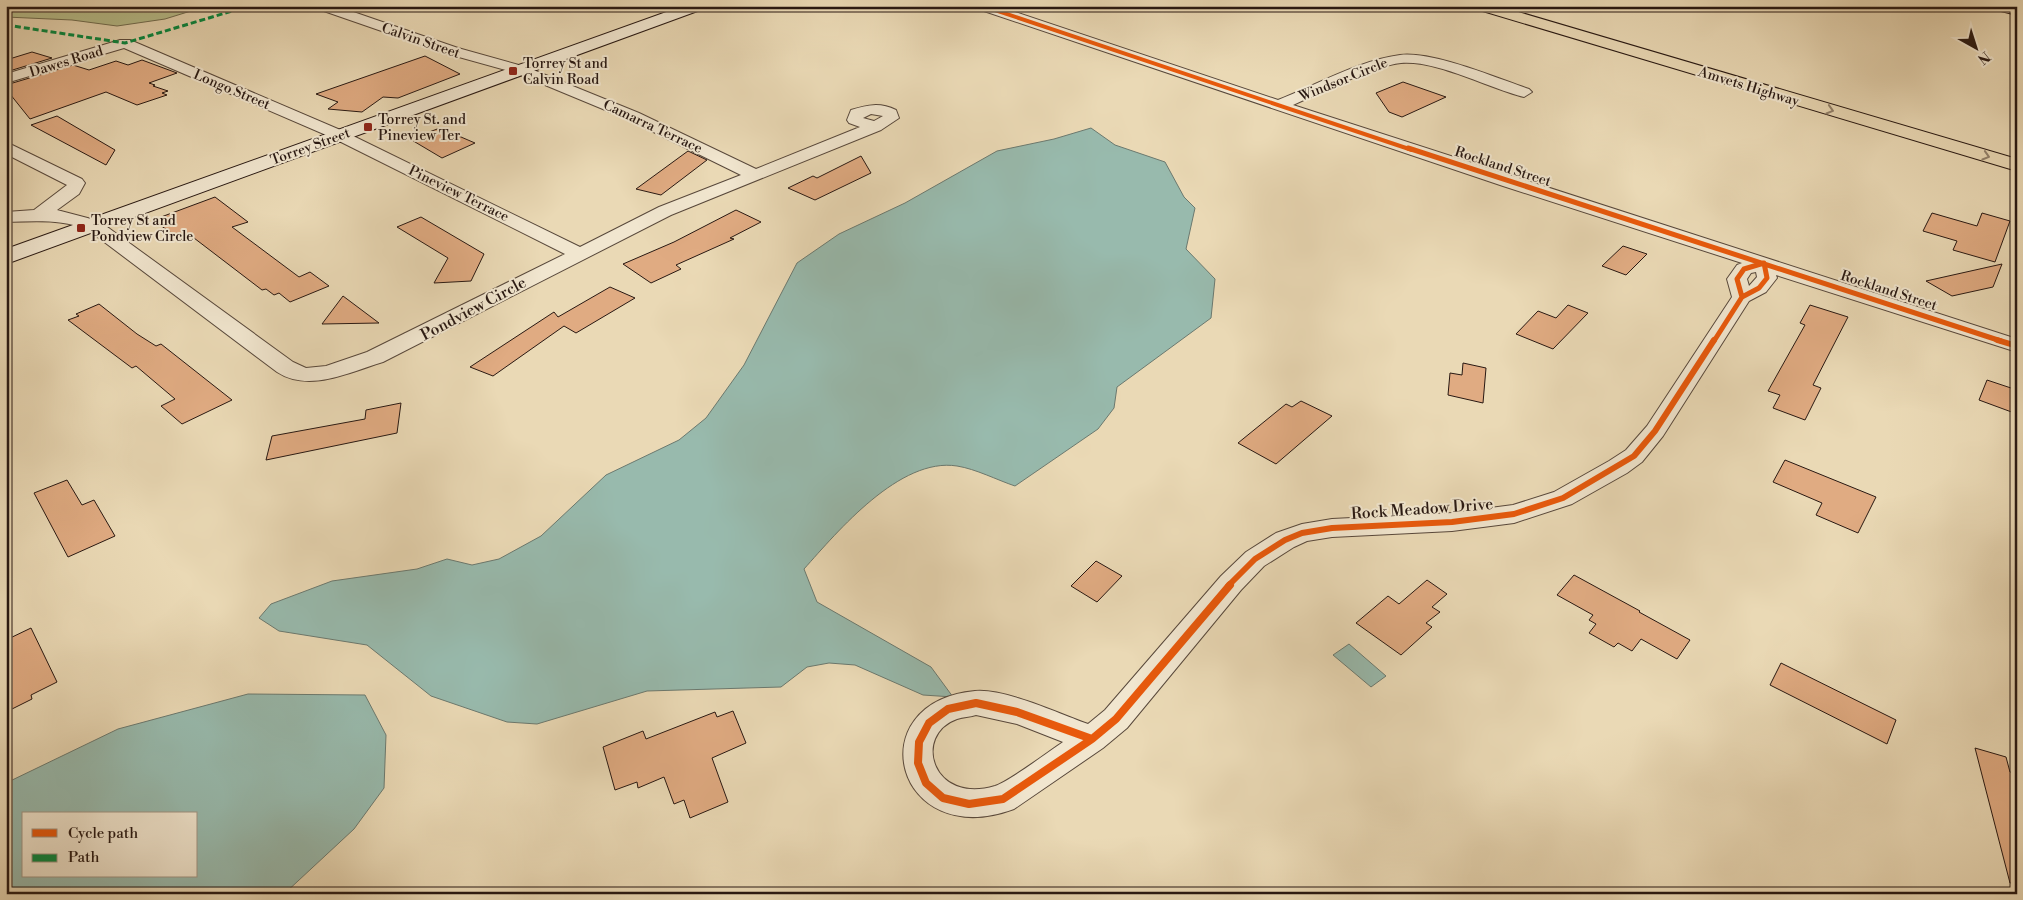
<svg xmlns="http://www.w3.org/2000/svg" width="2023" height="900" viewBox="0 0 2023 900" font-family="'Libre Bodoni',serif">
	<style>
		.green { fill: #b8bf8c; stroke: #706c4f }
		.water { fill: #98baad; stroke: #6b796f; fill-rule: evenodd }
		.building { fill: #e0ab82; stroke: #281812 }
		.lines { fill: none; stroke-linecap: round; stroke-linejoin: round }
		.street-casing { stroke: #58483b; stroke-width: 2 }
		.secondary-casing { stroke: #281812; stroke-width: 2 }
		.highway-casing { stroke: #281812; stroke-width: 2 }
		.street { fill: #f1e6cf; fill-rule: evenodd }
		.secondary { fill: #f1e6cf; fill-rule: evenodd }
		.highway { fill: #ead9b5; fill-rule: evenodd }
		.quiet { stroke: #00873e; stroke-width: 3; stroke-dasharray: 6 3; stroke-linecap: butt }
		.cycleway-far3-casing { stroke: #f1e6cf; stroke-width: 5.5 }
		.cycleway-far2-casing { stroke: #f1e6cf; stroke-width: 8 }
		.cycleway-far1-casing { stroke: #f1e6cf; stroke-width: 9 }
		.cycleway-casing { stroke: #f1e6cf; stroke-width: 11 }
		.cycleway-far3 { stroke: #e8590c; stroke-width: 4 }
		.cycleway-far2 { stroke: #e8590c; stroke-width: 5 }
		.cycleway-far1 { stroke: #e8590c; stroke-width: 6 }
		.cycleway { stroke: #e8590c; stroke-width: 8 }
		.oneway { stroke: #93826c }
		.poi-dot { fill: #8f2418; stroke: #f1e6cf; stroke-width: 2 }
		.labels { text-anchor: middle; stroke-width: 4; stroke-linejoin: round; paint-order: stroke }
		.far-street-label { font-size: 14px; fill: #281812; stroke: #f1e6cf }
		.far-poi-label { font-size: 14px; fill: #281812; stroke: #f1e6cf; text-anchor: start }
		.street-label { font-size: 16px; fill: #281812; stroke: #f1e6cf }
	</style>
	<rect width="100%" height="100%" fill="#ead9b5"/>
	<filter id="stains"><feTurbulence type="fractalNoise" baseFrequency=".004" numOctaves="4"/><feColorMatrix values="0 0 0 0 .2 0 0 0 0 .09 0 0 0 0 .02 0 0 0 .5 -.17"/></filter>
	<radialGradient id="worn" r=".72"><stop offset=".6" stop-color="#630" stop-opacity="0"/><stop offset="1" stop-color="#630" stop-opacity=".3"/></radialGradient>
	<!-- green -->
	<path class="green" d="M6,6H207L165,19L117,26L72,20L6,17Z"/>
	<!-- water -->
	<path class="water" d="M1091,128L1115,145L1165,162L1184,197L1195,208L1186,249L1215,279L1211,318L1117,387L1114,408L1098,429L1015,486C997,480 976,469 957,466C900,457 838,531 804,569L817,602L931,667L953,697L923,695L855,665L829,663L807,667L781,687L647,691L537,724L507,722L431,696L367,645L279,631L259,618L271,604L332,581L417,569L447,559L472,565L499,559L541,536L606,475L679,440L706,418L744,365L797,263L839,234L905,203L997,151L1054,139Z
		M1349,644L1386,676L1371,687L1333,655Z
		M248,694L365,695L386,735L384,788L354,829L284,894H6V783L118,729ZM24,814H196V876H24Z"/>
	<!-- building -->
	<path class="building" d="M32,52L52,58L6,72V60Z
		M425,56L460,74L398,98L383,97L362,112L328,109L338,102L316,94Z
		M142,60L177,73L149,83L155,85L153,86L168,91L162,93L167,95L137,105L106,92L30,119L6,89V85L73,65L89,70L116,61L128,65Z
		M1403,82L1446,97L1402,117L1389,112L1376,93Z
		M57,116L115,150L106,165L31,125Z
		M440,128L475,143L442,158L410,139Z
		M688,151L707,160L661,195L636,189Z
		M861,156L871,173L815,200L788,188L813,176L817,178Z
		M215,197L248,222L232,227L299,277L310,272L329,286L290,302L279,293L274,295L266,289L262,290L194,238L184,242L153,220Z
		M736,210L761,222L730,238L734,239L676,265L681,269L651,283L623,264L674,242Z
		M1932,213L1977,226L1982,213L2010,221L1995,262L1953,250L1957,241L1923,231Z
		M421,217L484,254L471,281L434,283L448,258L397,227Z
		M1623,246L1647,254L1626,275L1602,266Z
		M2002,264L1993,287L1952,296L1926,281Z
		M610,287L635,298L576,333L564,326L493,376L470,367L554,312L558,317Z
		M343,296L379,323L322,324Z
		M99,304L137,334L156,346L161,344L232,400L182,424L161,406L175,399L136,366L132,368L68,320L79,316L76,314Z
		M1568,305L1588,313L1553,349L1516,334L1538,311L1556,318Z
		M1810,305L1848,317L1813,385L1821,388L1805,420L1773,408L1780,395L1768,391L1805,325L1800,323Z
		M1463,363L1486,368L1483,403L1448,395L1450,373L1462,375Z
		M1987,380L2017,390V414L1979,400Z
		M1301,401L1332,416L1276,464L1238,443L1286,404L1292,407Z
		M401,403L397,433L266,460L272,436L365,419L366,410Z
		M1785,460L1876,497L1858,533L1816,515L1822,503L1773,482Z
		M67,480L82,505L94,500L115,536L68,557L34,493Z
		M1096,561L1122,576L1097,602L1071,586Z
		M1574,575L1640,611L1639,612L1690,640L1677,659L1641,639L1632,651L1618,643L1614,647L1589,633L1596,624L1589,620L1593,615L1557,595Z
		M1427,580L1447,594L1432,607L1440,612L1426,623L1432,627L1401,655L1356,623L1388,596L1399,604Z
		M31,628L57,682L31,695L32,699L6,712V640Z
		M1781,663L1896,720L1887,744L1770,685Z
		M733,711L746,743L712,758L728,802L690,818L684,800L674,804L664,777L638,788L637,782L615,790L603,747L643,731L646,739L715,712L717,717Z
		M1975,748L2006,757L2010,772L2017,774V882L2010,883Z"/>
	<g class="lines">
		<defs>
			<path id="street" d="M317,6H336L458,48L526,67L639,113L756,169L860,127L849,123L847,120L851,110C867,105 880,102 896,110L899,118L881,130L671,215L383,362C350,372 309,393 277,372L87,229C60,219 34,221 6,222V212L34,210L67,185L6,154V142L82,179L85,183L79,194L57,210L99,221L293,362L306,368L326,366L367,352L565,254L333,138L124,48L6,83V74L120,40H130L345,132L580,247L659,207L741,175L627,119L516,73L448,54L318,9ZM871,114L883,116L874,121L863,118Z
				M977,6H997L1278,100C1316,85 1360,60 1400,55C1433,51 1496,78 1529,89L1532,92L1524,97C1488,88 1437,60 1401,63C1373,66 1321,93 1293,105L2017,339V352L1776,275L1777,278L1766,292L1749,301L1663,436L1642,462L1627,473L1572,504L1514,523L1452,531L1332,537L1307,541L1294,547L1264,566L1241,590L1127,728L1103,748L1014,809C895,853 857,702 975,691C1004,688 1060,714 1088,724L1105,710L1221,576L1246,552L1276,533L1302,524L1332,519L1452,513L1513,505L1554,492L1609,461L1626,450L1647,426L1732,297L1727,279L1737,265L1742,263L1503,186L978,9ZM1756,272L1757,277L1749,286L1747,279L1751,273ZM976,715L1017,724L1063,742C1048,752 1010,781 995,786C932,805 912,735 957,719C963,717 970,717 976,715Z"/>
			<path id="secondary" d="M683,6H705L703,9L6,264V249Z
				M1991,6H2017V15L1993,9Z"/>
			<path id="highway" d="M1474,6H1498L2017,159V171L1476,9Z"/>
		</defs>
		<!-- street casing -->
		<use href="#street" class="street-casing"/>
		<!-- secondary casing -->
		<use href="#secondary" class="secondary-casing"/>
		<!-- highway casing -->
		<use href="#highway" class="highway-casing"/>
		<!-- street -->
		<use href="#street" class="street"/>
		<!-- secondary -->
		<use href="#secondary" class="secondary"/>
		<!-- highway -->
		<use href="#highway" class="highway"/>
		<!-- quiet -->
		<path class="quiet" d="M6,25L125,43L249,6"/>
		<defs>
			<path id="cycleway-far3" d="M983,6L1412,150"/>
			<path id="cycleway-far2" d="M1408,148L2001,341
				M1764,263L1767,278L1759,288L1742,297L1737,279L1744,269Z
				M1714,341L1742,297"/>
			<path id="cycleway-far1" d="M1997,340L2017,346
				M1228,586L1255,559L1285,540L1302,533L1332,528L1452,522L1514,514L1563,498L1634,456L1655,431L1714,340"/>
			<path id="cycleway" d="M976,703L1017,712L1092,739L1003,799L969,804L943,798L926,783L918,763L919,742L929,723L948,709Z
				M1092,739L1116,719L1230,585"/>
		</defs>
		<!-- cycleway-far3 casing -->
		<use href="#cycleway-far3" class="cycleway-far3-casing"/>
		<!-- cycleway-far2 casing -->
		<use href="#cycleway-far2" class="cycleway-far2-casing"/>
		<!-- cycleway-far1 casing -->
		<use href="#cycleway-far1" class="cycleway-far1-casing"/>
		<!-- cycleway casing -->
		<use href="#cycleway" class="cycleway-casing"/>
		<!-- cycleway-far3 -->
		<use href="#cycleway-far3" class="cycleway-far3"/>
		<!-- cycleway-far2 -->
		<use href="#cycleway-far2" class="cycleway-far2"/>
		<!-- cycleway-far1 -->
		<use href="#cycleway-far1" class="cycleway-far1"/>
		<!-- cycleway -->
		<use href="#cycleway" class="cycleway"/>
	</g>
	<!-- one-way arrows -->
	<defs><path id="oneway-chevron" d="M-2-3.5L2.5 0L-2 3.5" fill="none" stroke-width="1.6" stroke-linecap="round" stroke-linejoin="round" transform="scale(1.25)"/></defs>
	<g class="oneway">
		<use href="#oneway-chevron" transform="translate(1830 110) rotate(17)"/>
		<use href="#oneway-chevron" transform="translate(1986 156) rotate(17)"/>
	</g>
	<!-- markers -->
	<g class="poi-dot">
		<rect x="508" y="66" width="10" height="10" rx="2.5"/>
		<rect x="363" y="122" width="10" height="10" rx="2.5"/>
		<rect x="76" y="223" width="10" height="10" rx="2.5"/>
	</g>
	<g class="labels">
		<!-- far-street labels -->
		<g class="far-street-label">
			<text transform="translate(421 40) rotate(19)" y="5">Calvin Street</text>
			<text transform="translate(66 61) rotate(-17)" y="5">Dawes Road</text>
			<text transform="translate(1343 79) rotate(-22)" y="5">Windsor Circle</text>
			<text transform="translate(1749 86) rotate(17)" y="5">Amvets Highway</text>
			<text transform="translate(232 89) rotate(23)" y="5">Longo Street</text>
			<text transform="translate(653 126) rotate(25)" y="5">Camarra Terrace</text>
			<text transform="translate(310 146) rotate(-20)" y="5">Torrey Street</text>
			<text transform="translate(1503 166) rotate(18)" y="5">Rockland Street</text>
			<text transform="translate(459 193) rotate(26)" y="5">Pineview Terrace</text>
			<text transform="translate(1889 290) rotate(18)" y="5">Rockland Street</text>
		</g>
		<!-- far-poi labels -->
		<g class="far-poi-label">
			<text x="523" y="68">Torrey St and<tspan x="523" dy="16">Calvin Road</tspan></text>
			<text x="378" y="124">Torrey St. and<tspan x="378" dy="16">Pineview Ter</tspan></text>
			<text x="91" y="225">Torrey St and<tspan x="91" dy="16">Pondview Circle</tspan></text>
		</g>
		<!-- street labels -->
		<g class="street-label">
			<text transform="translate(473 308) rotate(-28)" y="6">Pondview Circle</text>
			<text transform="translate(1422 508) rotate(-4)" y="6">Rock Meadow Drive</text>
		</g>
	</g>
	<!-- margin -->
	<rect width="2023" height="900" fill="none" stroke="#ead9b5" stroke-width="25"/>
	<rect x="8" y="8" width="2008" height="885" fill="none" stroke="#281812" stroke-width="2.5"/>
	<rect x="12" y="12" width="1998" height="875" fill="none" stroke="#281812"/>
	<!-- legend -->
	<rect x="22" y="812" width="175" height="65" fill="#f1e6cf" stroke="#a19483"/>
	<rect x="32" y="829" width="25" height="8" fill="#e8590c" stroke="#a19483"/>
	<text x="68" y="838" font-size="15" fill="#281812">Cycle path</text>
	<rect x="32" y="854" width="25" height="8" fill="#00873e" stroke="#a19483"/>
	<text x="68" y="862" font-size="15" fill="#281812">Path</text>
	<!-- north arrow -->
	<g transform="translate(1976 48) rotate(141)" stroke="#f1e6cf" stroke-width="4" paint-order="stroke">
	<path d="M0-4L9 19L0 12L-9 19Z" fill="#281812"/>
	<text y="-8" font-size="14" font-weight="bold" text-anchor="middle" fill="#281812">N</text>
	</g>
	<rect width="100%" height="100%" filter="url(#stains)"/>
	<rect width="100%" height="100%" fill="url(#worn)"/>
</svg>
